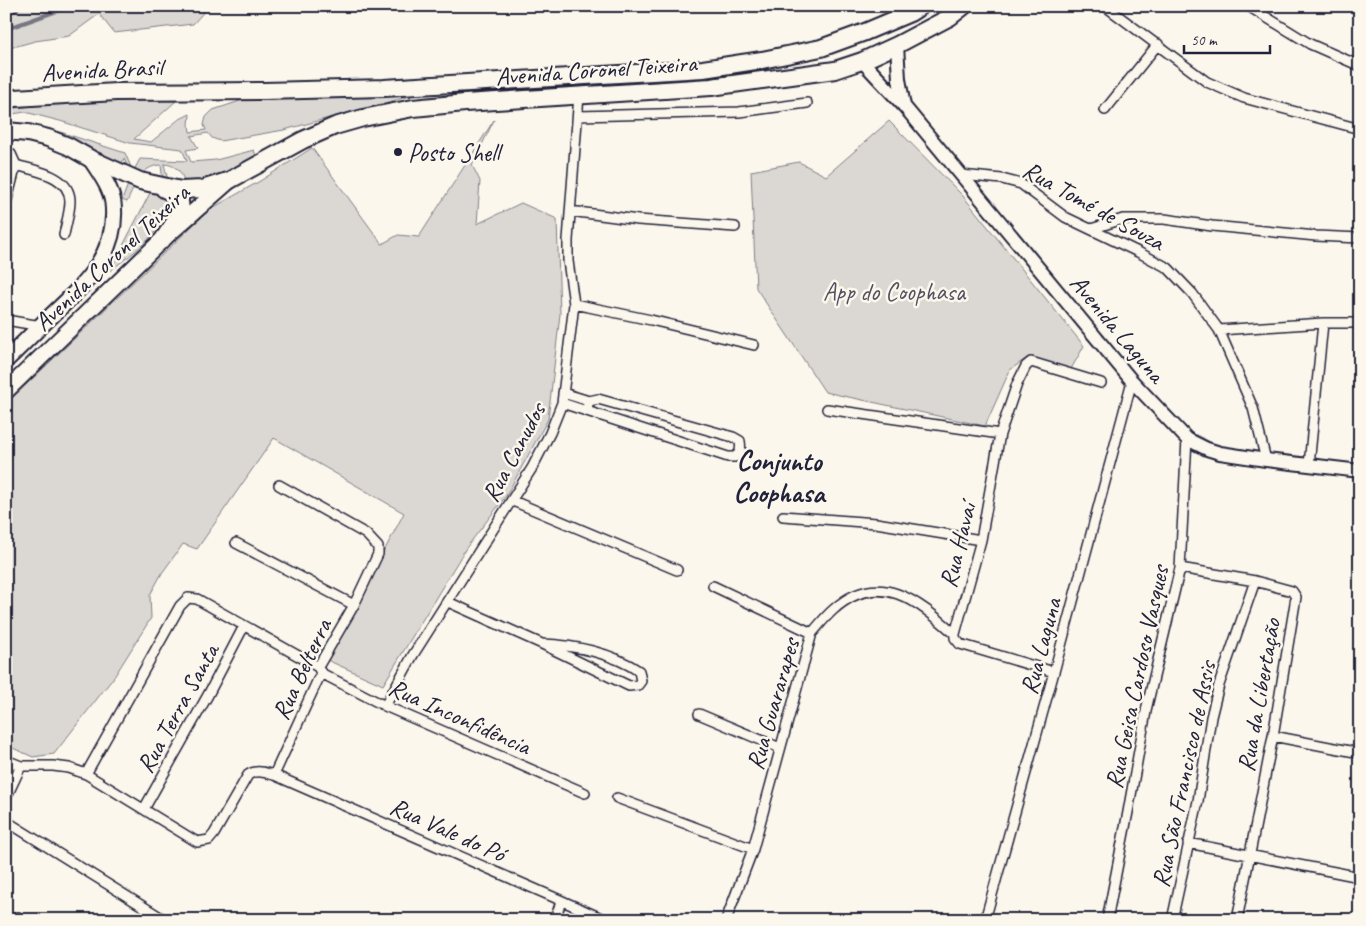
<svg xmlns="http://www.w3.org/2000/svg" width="1366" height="926" viewBox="0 0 1366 926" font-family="Caveat,sans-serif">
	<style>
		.green { fill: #dbd8d3; stroke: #7e7d87 }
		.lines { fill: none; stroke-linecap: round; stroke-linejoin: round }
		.stream { stroke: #787681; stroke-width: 4 }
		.street-casing { stroke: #22223b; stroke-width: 12 }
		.secondary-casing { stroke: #22223b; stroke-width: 16 }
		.primary-casing { stroke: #22223b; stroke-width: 19 }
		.highway-casing { stroke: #22223b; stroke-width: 20 }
		.street { stroke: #fbf7ec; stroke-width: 9 }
		.secondary { stroke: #fbf7ec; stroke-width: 12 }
		.primary { stroke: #fbf7ec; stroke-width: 15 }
		.highway { stroke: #fbf7ec; stroke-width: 16 }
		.poi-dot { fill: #22223b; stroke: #fbf7ec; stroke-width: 2 }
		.labels { text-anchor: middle; stroke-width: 5; stroke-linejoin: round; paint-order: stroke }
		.street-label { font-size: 25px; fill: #22223b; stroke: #fbf7ec }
		.poi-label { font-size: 25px; fill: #22223b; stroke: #fbf7ec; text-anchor: start }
		.park-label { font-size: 25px; fill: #505061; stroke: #fbf7ec }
		.quarter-label { font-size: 28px; font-weight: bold; fill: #22223b; stroke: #fbf7ec }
	</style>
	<rect width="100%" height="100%" fill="#fbf7ec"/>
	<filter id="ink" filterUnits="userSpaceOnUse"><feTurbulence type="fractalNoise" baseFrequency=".02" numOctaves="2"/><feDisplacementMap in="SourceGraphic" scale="10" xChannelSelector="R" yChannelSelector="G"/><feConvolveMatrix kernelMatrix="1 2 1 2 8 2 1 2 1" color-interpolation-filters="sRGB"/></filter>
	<g filter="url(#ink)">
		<!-- green -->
		<path class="green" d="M6,6H209L193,24L114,33L99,14L69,36L35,41L6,49Z
			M422,93L284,130L220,141L212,138L208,133L191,136L198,148L186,150L191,162L216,160L254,150L256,156L187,201C186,185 184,165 164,164C166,173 170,186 170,195C167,232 136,250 110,271L150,193L156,185L163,183L161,165C140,166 135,186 127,202L122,200L131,177L124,158L111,192L105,175L52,134L54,130L125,153L133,172L140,159L187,161L182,149L130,143L60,121L25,112L6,115V109L86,100L176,101L134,139L151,142L178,120L190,114L189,125L190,132L206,130L204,125L206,117L213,110L246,99L340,98Z
			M494,120L472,165L480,181L477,224L521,203L557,219L560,314L548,419L506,496L466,548L383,685L327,660L404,513L274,438L197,549L183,544L162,573L150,595L151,618L114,677L54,754L33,757L6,745V404L209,210L260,181L312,148L382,244L398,235L419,237Z
			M889,121L963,196L1084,346L1071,369L1028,357L1010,370L985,426L825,392L756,288L751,171L799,162L826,176Z"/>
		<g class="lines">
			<!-- stream -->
			<path class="stream" d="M6,29L71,6"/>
			<defs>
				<path id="street" d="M1105,6L1207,82L1244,98L1360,129
					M1248,6L1310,44L1360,66
					M6,9L14,6
					M1105,110L1158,44
					M578,116L739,112L807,103
					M6,152L11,154L16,165L6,204
					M16,165C35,171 70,175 70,201C70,212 66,224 64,235
					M961,175L1002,179L1021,184L1065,217L1138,252L1168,268L1192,293L1219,330L1253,408L1266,460
					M570,211L638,220L735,227
					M1091,229L1123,219H1164L1212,226L1316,236L1360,238
					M574,304L651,320L754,345
					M6,320L41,326
					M1219,330L1323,323H1360
					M563,393L589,401
					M562,403L728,457H735C741,453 741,448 740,441L733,437L598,399L589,401L586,411
					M827,409L1000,434
					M1309,465L1323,323
					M513,501L677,570
					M783,516L876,523L981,540
					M236,543L354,605
					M1180,568L1255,581L1292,591L1296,597L1273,736L1237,920
					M713,586L812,633
					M448,602L542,644L629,686L638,685L641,681L639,671C612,653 575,645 542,644
					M1054,672L960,644L955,638V634L981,540L1000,434L1017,384L1026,366L1031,362L1101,383
					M321,673L385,706L585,793
					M385,706L413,655L532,468L550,433L562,403L574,304L568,261V240L579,95
					M699,714L780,748
					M1273,736L1360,753
					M6,760L21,766H53L69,768L86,774L197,842L209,840L214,834L248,775C257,769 265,773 274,775L606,920
					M86,774L180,606L188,598L197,599L318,667
					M274,775L321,673L318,667L354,605L378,554V547L366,534L279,485
					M6,798L21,766
					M617,798L753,849
					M144,809L208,695L244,626
					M6,821L165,920
					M1188,843L1360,877
					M18,917L22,920
					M555,920L561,901
					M726,920L753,849L812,633C819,625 825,617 833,610C879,568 918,601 955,634
					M985,920L1054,672L1132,381
					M1107,920L1128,812L1147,706L1180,568L1187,439
					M1172,920L1198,801L1211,717L1219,685L1255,581"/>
				<path id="secondary" d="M897,45L899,79L904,106
					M862,61L904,106L1132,381L1187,439L1207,449L1220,453L1266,460L1360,471"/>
				<path id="primary" d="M6,360C21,346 35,331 50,317C83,286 119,254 113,203C111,187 99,172 91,159
					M6,391L164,238L230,180"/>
				<path id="highway" d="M6,100L15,98L116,92L264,91L384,88L703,69L762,60L821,48L865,32L910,13L921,6
					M6,131L28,133L48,138L68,146L91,159L140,181L181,190L202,189L230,180L303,140L335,126L363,118L413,108L465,103L711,87L835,70L862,61L897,45L950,17L964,6
					M164,238C176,220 194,200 164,189"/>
			</defs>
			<!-- street casing -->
			<use href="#street" class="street-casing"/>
			<!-- secondary casing -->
			<use href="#secondary" class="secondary-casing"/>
			<!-- primary casing -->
			<use href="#primary" class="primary-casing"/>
			<!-- highway casing -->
			<use href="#highway" class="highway-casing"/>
			<!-- street -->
			<use href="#street" class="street"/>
			<!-- secondary -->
			<use href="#secondary" class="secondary"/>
			<!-- primary -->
			<use href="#primary" class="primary"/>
			<!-- highway -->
			<use href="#highway" class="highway"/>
		</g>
	</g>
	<!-- markers -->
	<circle class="poi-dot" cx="398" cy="152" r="5"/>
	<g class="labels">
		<!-- street labels -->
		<g class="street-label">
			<text transform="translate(102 69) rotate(-3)" y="9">Avenida Brasil</text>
			<text transform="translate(596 69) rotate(-4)" y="9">Avenida Coronel Teixeira</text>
			<text transform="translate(1094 205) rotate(29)" y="9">Rua Tomé de Souza</text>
			<text transform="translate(111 257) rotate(-43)" y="9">Avenida Coronel Teixeira</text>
			<text transform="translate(1118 328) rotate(50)" y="9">Avenida Laguna</text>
			<text transform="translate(513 452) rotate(-62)" y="9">Rua Canudos</text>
			<text transform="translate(957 545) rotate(-76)" y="9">Rua Havaí</text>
			<text transform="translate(1040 646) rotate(-75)" y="9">Rua Laguna</text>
			<text transform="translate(301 669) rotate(-65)" y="9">Rua Belterra</text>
			<text transform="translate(1136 677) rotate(-78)" y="9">Rua Geisa Cardoso Vasques</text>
			<text transform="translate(1258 695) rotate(-80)" y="9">Rua da Libertação</text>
			<text transform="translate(772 704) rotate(-74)" y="9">Rua Guararapes</text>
			<text transform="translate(177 708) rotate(-61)" y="9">Rua Terra Santa</text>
			<text transform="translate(460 716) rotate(24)" y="9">Rua Inconfidência</text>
			<text transform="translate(1183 774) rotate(-78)" y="9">Rua São Francisco de Assis</text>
			<text transform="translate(448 829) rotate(24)" y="9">Rua Vale do Pó</text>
		</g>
		<!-- poi labels -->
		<g class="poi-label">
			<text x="408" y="161">Posto Shell</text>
		</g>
		<!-- park labels -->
		<g class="park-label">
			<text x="894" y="300">App do Coophasa</text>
		</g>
		<!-- quarter labels -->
		<g class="quarter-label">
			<text x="779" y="470">Conjunto<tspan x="779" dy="32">Coophasa</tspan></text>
		</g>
	</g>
	<!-- margin -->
	<rect width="1366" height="926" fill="none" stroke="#fbf7ec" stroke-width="25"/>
	<rect x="12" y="12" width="1341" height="901" fill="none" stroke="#22223b" stroke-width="2" filter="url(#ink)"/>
	<!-- scale -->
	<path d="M1184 45v8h86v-8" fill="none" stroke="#22223b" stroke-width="2.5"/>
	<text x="1191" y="45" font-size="15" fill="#22223b" stroke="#fbf7ec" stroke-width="4" paint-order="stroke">50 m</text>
</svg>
